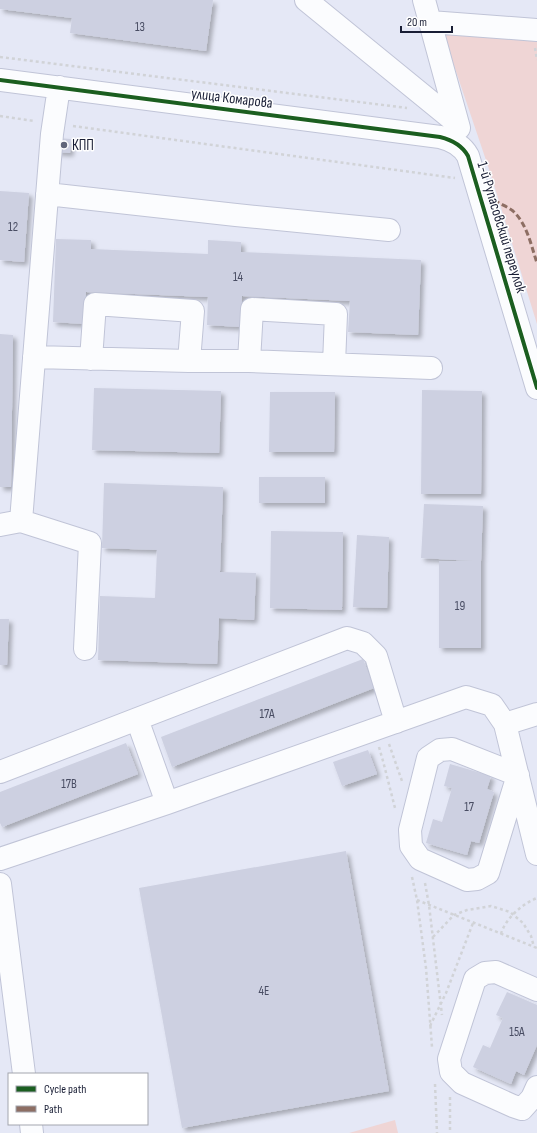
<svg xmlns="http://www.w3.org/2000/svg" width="537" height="1133" viewBox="0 0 537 1133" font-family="'Sofia Sans Condensed',sans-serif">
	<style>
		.green { fill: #efd5d5 }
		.building { fill: #cdd0e1; filter: url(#shadow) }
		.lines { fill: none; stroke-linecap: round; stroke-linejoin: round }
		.minor-casing { stroke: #c0c4d7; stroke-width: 24 }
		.path { stroke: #d1d3d7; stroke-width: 2.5; stroke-dasharray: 3 3; stroke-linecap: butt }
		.minor { stroke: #fbfcfe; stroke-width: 22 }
		.quiet { stroke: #8d6e63; stroke-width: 3; stroke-dasharray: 6 3; stroke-linecap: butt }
		.cycleway-casing { stroke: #fff; stroke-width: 6 }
		.cycleway { stroke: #1b5e20; stroke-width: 4 }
		.poi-dot { fill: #606579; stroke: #fff; stroke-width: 1.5 }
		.labels { text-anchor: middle; stroke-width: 3; stroke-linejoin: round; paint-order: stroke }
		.number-label { font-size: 13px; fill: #494d63 }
		.street-label { font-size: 15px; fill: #191e35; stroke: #fff }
		.poi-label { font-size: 15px; fill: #191e35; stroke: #fff; text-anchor: start }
	</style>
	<defs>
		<filter id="shadow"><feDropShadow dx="3.5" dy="3.5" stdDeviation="2" flood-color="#0004"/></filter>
	</defs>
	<rect width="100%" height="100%" fill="#e5e8f6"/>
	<!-- green -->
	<path class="green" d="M443,33L537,39V324L490,172Z
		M395,1120L398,1133H349Z"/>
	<!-- building -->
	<path class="building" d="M0,0H213L206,51L70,33L72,18L0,9Z
		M57,138L71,139L70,153L56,152Z
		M0,191L29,193L24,262L0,260Z
		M56,239L91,240V249L208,254V240L241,242V252L421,260L418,335L348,332L350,301L242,296L241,327L207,325L208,297L86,292L84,324L53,322Z
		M0,334L13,335L11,487H0Z
		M94,388L221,391L219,453L92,450Z
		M422,390L482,391L481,494H421Z
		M270,392H335L334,452H269Z
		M259,477H325V503H259Z
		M104,483L223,487L220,572L256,573L254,620L219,618L217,664L98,660L100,596L155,598L157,550L102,548Z
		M424,504L483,506L481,561V648H439V561H473L421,558Z
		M271,531L343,532L342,610L270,608Z
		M357,535L389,537L387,608L353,607Z
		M0,619H9L7,665H0Z
		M363,659L374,688L172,767L161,737Z
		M126,743L138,774L2,827L0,823V792Z
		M368,750L377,774L342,786L333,762Z
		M450,764L491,776L487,789L494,792L479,843L471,841L467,855L426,843L433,819L442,822L452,788L444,786Z
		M346,851L389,1091L182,1128L139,888Z
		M507,992L537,1005V1045L524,1075L516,1071L511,1084L473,1067L483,1045L490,1048L503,1018L496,1015Z"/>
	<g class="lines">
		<defs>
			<path id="minor" d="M306,0L458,124
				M424,0L459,128
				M430,22L537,30
				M0,80L440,137C452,140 462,145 468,156L537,388
				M47,194L236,215L389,230
				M34,357L189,361H249L431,368
				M91,359L95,304L193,311L189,361
				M249,361L252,309L336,314L334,364
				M21,521L90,543L85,649
				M0,525L21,521L52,134L59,87
				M137,719L167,803
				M505,724L537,714
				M452,749L518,775L488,873L477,879L467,880L420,859L411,846L410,830L428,758L440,750Z
				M0,772L347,638L363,643L376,656L396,722
				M0,859L167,803L466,697L492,705L505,724L537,854
				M0,884L24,1074
				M537,990L496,972L485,973L475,979L449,1059L451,1072L462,1083L513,1106L522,1109L532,1098L537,1087
				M31,1124L32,1133"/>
		</defs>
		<!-- minor casing -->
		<use href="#minor" class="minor-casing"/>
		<!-- path -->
		<path class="path" d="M535,48L537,60
			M0,57L407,108
			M0,116L34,121
			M73,126L455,178
			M389,744L402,781
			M379,747L383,761L395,808
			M412,877L417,900L426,968L432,1047
			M425,883L429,905L442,1015
			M417,900L537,948
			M501,934C505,919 522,904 537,898
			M433,937L454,915L467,910L491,906L510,912L523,923L531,936L534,947
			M430,1026L446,993L473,923
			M435,1084L437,1133
			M450,1097V1133"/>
		<!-- minor -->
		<use href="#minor" class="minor"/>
		<!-- quiet -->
		<path class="quiet" d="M494,200C500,204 508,207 513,211C527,224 531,245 537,263"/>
		<defs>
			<path id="cycleway" d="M0,80L440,137C452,140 462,145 468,156L537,388"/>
		</defs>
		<!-- cycleway casing -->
		<use href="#cycleway" class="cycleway-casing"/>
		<!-- cycleway -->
		<use href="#cycleway" class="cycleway"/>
	</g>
	<!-- markers -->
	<circle class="poi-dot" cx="64" cy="145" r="4"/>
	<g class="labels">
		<!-- number labels -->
		<g class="number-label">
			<text x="140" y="31">13</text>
			<text x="13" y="231">12</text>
			<text x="238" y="281">14</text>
			<text x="460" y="610">19</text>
			<text x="267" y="718">17А</text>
			<text x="69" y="788">17В</text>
			<text x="469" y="811">17</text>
			<text x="264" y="995">4Е</text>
			<text x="517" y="1036">15А</text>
		</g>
		<!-- street labels -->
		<g class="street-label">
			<text transform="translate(232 98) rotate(7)" y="5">улица Комарова</text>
			<text transform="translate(502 227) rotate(73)" y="5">1-й Рупасовский переулок</text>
		</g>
		<!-- poi labels -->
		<g class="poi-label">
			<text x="72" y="150">КПП</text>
		</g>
	</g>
	<!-- legend -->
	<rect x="8" y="1073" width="140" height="52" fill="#ffffff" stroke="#a3a5ae"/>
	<rect x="16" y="1086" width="20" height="6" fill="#1b5e20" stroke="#a3a5ae"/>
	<text x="44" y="1093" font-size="12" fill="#191e35">Cycle path</text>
	<rect x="16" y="1106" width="20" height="6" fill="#8d6e63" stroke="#a3a5ae"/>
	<text x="44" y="1113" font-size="12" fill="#191e35">Path</text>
	<!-- scale -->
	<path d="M401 26v6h51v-6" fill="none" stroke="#191e35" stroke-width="2"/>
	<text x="407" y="26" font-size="12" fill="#191e35" stroke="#ffffff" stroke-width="3" paint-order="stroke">20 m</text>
</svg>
